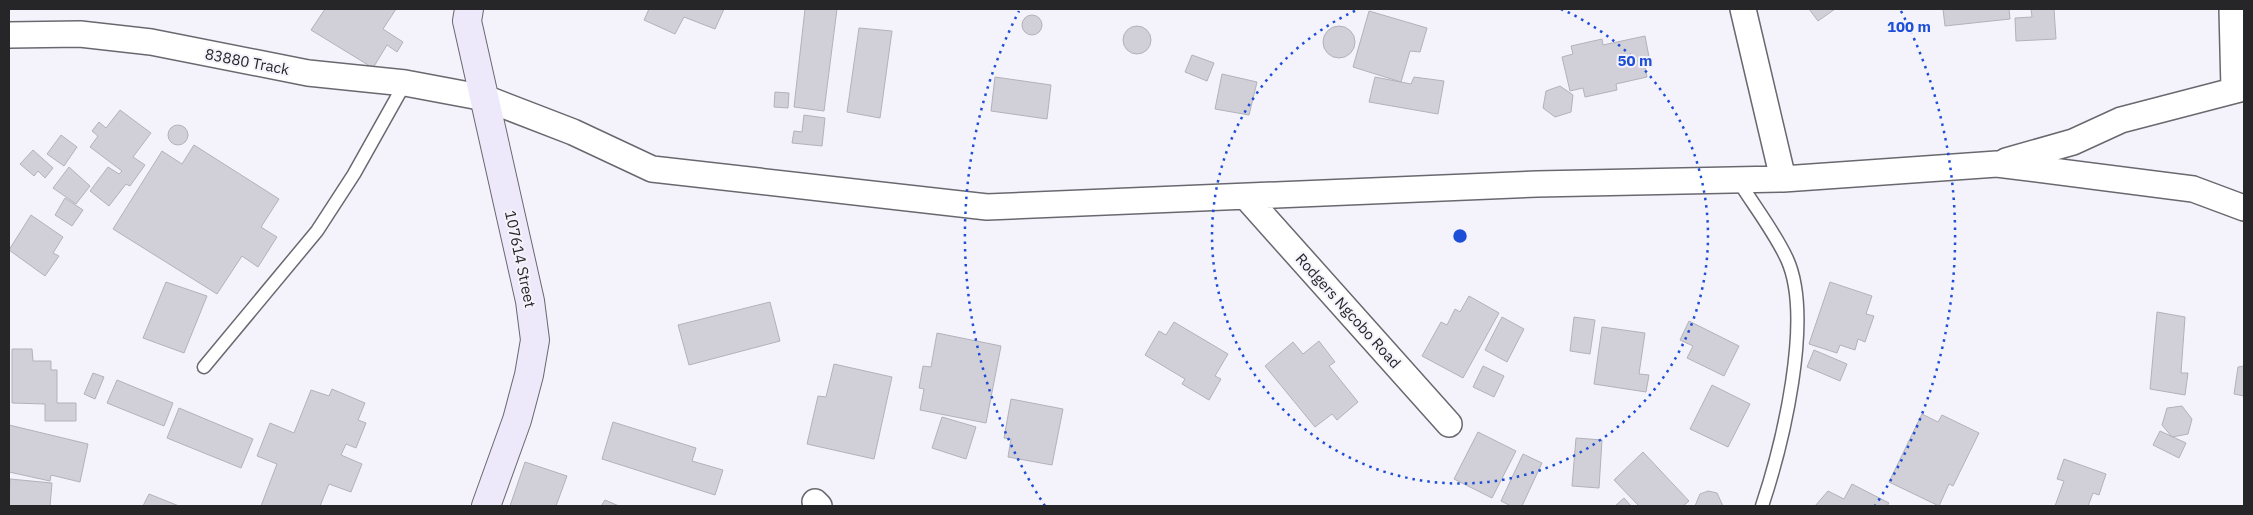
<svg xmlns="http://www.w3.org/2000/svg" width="2253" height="515" viewBox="0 0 2253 515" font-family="'IBM Plex Sans',sans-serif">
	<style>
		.building { fill: #d1cfd7; stroke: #b3b1b9 }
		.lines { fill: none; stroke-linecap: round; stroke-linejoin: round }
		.lane-casing { stroke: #6a686f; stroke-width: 15 }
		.street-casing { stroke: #6a686f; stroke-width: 28 }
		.secondary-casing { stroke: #6a686f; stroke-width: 30 }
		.lane { stroke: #fff; stroke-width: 12 }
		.street { stroke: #fff; stroke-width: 25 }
		.secondary { stroke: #eee8fb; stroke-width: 28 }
		.ring { fill: none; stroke: #1d4ed8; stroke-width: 2.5; stroke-dasharray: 2.5 5 }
		.labels { text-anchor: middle; stroke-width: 4; stroke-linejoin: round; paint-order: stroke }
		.street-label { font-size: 15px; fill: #262528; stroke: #f4f2fa }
		.centre { fill: #1d4ed8; stroke: #f4f2fa; stroke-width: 2.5 }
		.ring-label { font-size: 15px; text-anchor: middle; font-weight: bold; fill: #1d4ed8; stroke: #f4f2fa; stroke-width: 4; stroke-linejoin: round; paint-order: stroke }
	</style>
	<rect width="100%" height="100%" fill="#f4f2fa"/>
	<!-- building -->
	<path class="building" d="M325,9H396L383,29L403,42L397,52L387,45L373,68L311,30Z
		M649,9H724L715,29L684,17L675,34L644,20Z
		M805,9H837L824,111L794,107Z
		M1809,9H1835L1818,21Z
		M1943,9H2009L2010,19L1945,26Z
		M2031,9H2054L2056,39L2016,41L2015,18L2032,17Z
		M1369,11L1427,28L1420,52L1410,51L1401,82L1353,67Z
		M1022 25a10 10 0 1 1 20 0a10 10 0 1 1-20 0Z
		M1323 42a16 16 0 1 1 32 0a16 16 0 1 1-32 0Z
		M1123 40a14 14 0 1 1 28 0a14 14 0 1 1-28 0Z
		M859,28L892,31L880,118L847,112Z
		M1645,36L1650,62L1644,63L1647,77L1616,84L1617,90L1585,97L1583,88L1570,91L1562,57L1573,54L1571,46L1602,39L1603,45Z
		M1192,55L1214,63L1207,81L1185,72Z
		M1222,74L1257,82L1249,115L1215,109Z
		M995,77L1051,85L1047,119L991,111Z
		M1375,77L1411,84L1414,77L1444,81L1438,114L1369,102Z
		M1560,86L1573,95L1571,112L1555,117L1543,108L1546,91Z
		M775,92L789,93L788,108L774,107Z
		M120,110L151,133L133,157L145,165L130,186L126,184L109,206L90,191L108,167L119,174L122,171L90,147L98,136L92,131L99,122L106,128Z
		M804,115L825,118L822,146L792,143L794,131L802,132Z
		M168 135a10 10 0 1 1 20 0a10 10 0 1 1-20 0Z
		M61,135L77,147L64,166L47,154Z
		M194,145L279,199L261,227L277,237L258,267L242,256L217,294L113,229L162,151L182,164Z
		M33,150L53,168L45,178L38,171L34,176L20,164Z
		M69,167L90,186L76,204L53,188Z
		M65,198L83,210L72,226L55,215Z
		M31,215L63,237L53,253L59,256L45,276L9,250Z
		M166,282L207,296L184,353L143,338Z
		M1830,282L1872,296L1866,314L1874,316L1865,342L1858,339L1855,350L1840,345L1837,353L1809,344Z
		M1469,296L1499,313L1463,378L1422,356L1441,322L1447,325L1455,309L1460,312Z
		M770,302L780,341L689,365L678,325Z
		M2157,312L2185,317L2181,373H2188L2185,395L2150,389Z
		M1502,317L1524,329L1507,362L1485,350Z
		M1574,317L1595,320L1590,354L1570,351Z
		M1689,321L1739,346L1724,376L1687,358L1693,346L1680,340Z
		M1174,322L1228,354L1215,376L1221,379L1209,400L1182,384L1185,379L1145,355L1159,331L1166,335Z
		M1602,327L1645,333L1639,374L1649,375L1646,392L1594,384Z
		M937,333L1001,346L986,423L920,410L924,389L919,388L923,366L931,367Z
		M1319,341L1335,362L1329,366L1358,402L1337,420L1332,414L1315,427L1265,366L1293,342L1303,354Z
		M12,349H32L33,361H51V370H57V403H76V421H45V404L12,403Z
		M1814,350L1847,364L1840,381L1807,367Z
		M834,364L892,377L874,459L807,444L818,396L826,397Z
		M1483,366L1504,376L1494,397L1473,387Z
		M2244,366V396L2234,394L2238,367Z
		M93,373L104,377L95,399L84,394Z
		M117,380L173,403L164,426L107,403Z
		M1712,385L1750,404L1728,447L1690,429Z
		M332,389L365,403L358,420L366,423L356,448L346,444L341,455L362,464L351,492L329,484L320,506H261L277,464L257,456L270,423L294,433L311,390L329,396Z
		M1011,399L1063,409L1052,465L1008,457L1011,439L1004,438Z
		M2182,406L2192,419L2188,434L2172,437L2162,425L2167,408Z
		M179,408L253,439L241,468L167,438Z
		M1922,414L1938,422L1942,415L1979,433L1953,486L1949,484L1939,506L1889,482Z
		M942,417L976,427L966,459L932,448Z
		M613,422L696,448L692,461L723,470L715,495L602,459Z
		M9,425L88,444L80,482L51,475L50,481L9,472Z
		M2160,431L2186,443L2179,458L2153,445Z
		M1478,432L1516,451L1492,498L1454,479Z
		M1576,438L1602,440L1599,488L1572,486Z
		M1643,452L1689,501L1683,506H1639L1614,480Z
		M1523,454L1542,463L1522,506H1511L1501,501Z
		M2064,459L2106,474L2099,495L2093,493L2088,506H2055L2064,481L2057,479Z
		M525,462L567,476L556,506H510Z
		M10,479L52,483L50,506H9Z
		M1852,484L1889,503L1887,506H1815L1828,491L1844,499Z
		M1708,491L1717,493L1723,506H1695L1700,494Z
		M149,494L179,506H143Z
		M1624,498L1631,506H1615Z
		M605,500L619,506H601Z"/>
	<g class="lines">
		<defs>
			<path id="lane" d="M1738,180C1754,206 1774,231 1787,259C1814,318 1782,446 1762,506
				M204,367L317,231L354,174L405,83"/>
			<path id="street" d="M1743,9L1783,179
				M2232,9L2234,90
				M9,35L80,34L151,42L308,73L405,83L485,98L573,132L652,169L987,207L1537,184L1783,179L1997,164L2193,189L2244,208
				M2006,161L2073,142L2121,120L2244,88
				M1247,198L1449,424
				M815,502L819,506"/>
			<path id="secondary" d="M469,9L467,21L530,301L535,340L529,375L517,420L486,506"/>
		</defs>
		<!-- lane casing -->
		<use href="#lane" class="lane-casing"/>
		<!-- street casing -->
		<use href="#street" class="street-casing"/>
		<!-- secondary casing -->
		<use href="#secondary" class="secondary-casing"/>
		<!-- lane -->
		<use href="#lane" class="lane"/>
		<!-- street -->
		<use href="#street" class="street"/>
		<!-- secondary -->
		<use href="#secondary" class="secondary"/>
	</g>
	<!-- distance rings -->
	<g class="ring">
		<path d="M1561 9A248 248 0 1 1 1359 9"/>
		<path d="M1045 506A495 495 0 0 1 1019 11M1901 11A495 495 0 0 1 1875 506"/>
	</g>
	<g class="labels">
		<!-- street labels -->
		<g class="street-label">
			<text transform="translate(247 62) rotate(11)" y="5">83880 Track</text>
			<text transform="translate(520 259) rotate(78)" y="5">107614 Street</text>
			<text transform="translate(1348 311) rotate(48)" y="5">Rodgers Ngcobo Road</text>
		</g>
	</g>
	<circle cx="1460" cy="236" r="8" class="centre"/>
	<g class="ring-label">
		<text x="1909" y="32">100 m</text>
		<text x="1635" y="66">50 m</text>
	</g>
	<!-- border -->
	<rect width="2253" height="515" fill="none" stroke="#262528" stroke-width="20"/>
</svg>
